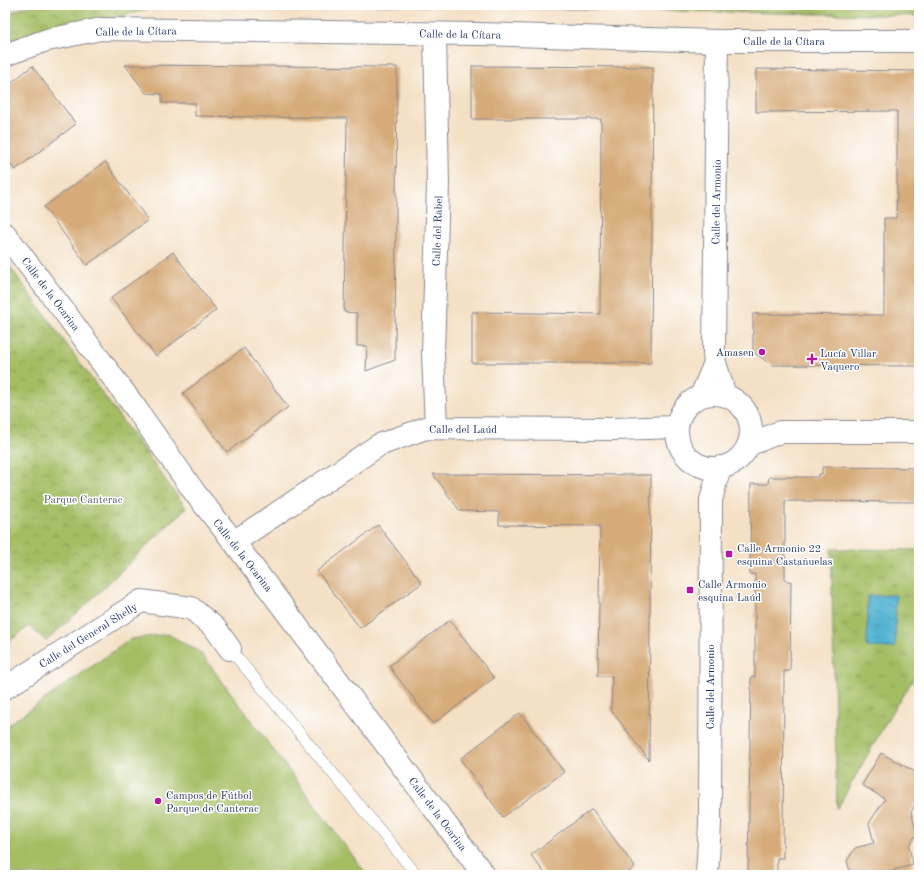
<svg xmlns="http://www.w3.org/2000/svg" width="924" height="880" viewBox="0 0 924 880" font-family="'Old Standard TT',serif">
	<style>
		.grass { fill: url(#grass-tufts); stroke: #607660 }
		.park { fill: url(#park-crowns); stroke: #607660 }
		.garden { fill: #a4bd63; stroke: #607660 }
		.water { fill: url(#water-ripples); stroke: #367198 }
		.building { fill: #d6ab79 }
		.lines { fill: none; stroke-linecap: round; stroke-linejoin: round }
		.lane-casing { stroke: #888892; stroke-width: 12 }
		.street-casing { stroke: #888892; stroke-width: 24 }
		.secondary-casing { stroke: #888892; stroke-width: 24 }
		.lane { stroke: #fff; stroke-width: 11 }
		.street { stroke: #fff; stroke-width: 22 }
		.secondary { stroke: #fff; stroke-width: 22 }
		.poi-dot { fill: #b5179e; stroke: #fff; stroke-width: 1.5 }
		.labels { text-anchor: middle; stroke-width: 3; stroke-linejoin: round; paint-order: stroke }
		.street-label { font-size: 11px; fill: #1b2f5e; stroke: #fff }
		.poi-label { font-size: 11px; fill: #1b2f5e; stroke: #fff; text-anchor: start }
		.park-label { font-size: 11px; fill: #4b6160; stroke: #fff }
	</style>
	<defs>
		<pattern id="grass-tufts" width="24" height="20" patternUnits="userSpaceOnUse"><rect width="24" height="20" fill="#a4bd63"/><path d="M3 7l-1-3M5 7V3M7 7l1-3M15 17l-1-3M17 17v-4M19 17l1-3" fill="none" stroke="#859a55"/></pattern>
		<pattern id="park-crowns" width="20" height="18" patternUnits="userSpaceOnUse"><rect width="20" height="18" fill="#a4bd63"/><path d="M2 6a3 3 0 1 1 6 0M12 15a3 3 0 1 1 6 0" fill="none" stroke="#859a55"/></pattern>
		<pattern id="water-ripples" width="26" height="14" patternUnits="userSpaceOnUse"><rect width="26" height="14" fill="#52b3d1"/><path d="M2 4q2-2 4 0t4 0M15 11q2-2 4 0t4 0" fill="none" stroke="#4392ad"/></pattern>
	</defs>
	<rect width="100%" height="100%" fill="#fff"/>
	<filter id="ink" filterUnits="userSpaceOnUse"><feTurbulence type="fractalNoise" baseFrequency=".025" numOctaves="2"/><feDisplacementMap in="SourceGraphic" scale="8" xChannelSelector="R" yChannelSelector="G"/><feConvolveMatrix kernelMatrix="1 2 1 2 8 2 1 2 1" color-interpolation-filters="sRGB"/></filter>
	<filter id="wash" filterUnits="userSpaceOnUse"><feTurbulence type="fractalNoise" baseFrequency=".012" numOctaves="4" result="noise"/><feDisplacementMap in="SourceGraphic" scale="16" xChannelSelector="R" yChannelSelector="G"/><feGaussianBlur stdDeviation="0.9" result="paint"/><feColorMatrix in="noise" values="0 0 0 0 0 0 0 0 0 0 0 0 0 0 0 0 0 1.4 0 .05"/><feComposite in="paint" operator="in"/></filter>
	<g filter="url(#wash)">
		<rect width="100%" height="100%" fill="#f4e0c5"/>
		<!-- grass -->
		<path class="grass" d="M831,549L919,550V671L893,710L837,809Z"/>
		<!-- park -->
		<path class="park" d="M31,5H161L5,50V14Z
			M376,5H919V16Z
			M5,260L186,508L91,600L46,641L29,626L5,645Z"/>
		<!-- garden -->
		<path class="garden" d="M168,634L201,653L367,875H5V727L131,639Z"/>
		<!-- water -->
		<path class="water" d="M896,595L895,648L867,647L868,596Z"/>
		<g id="blocks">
			<!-- building -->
			<path class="building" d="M125,65L397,67L395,360L366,371L367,346H357V313L344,312L347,118L195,116V103H162V94L146,93Z
				M32,66L76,124L15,170L5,156V88Z
				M472,66L653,67L651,363H472V312L600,314L601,119H472Z
				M756,69L919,71V366L772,365L753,352V314L884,315V218H896L897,187V111L756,112Z
				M105,162L148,220L87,265L44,207Z
				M173,252L216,310L156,356L111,298Z
				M244,348L288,407L227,452L183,393Z
				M822,467L919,468V502L785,501V581H791L790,671H784L783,858H777V875H748L751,677H755V574H750L751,484H768L769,477H819V474H822Z
				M433,474L651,475L649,760L611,710L612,676H598L600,526L499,525V512L460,511Z
				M378,525L422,583L360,628L317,571Z
				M450,620L494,678L433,724L389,666Z
				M520,713L564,772L503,817L460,759Z
				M881,753L919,774V798L911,812L917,833L909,846L913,865L894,870L891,875H851L847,861L855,848L874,843L869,823L885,799L862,785Z
				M592,809L635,867L625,875H546L531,855Z"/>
		</g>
	</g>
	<g filter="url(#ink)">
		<use href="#blocks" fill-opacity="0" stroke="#888892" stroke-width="1"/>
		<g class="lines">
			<defs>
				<path id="lane" d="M230,649L417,875"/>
				<path id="street" d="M435,34L438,184L433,353L436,428
					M717,41L714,353L715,363L725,395
					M5,55L47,40L101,29L478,34L717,41H919
					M5,234L63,310L137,410L195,493L234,542L484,875
					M701,396L715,363
					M234,542L379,445L426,428L614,429L677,427
					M5,688L141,601L191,608L215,628L230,649"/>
				<path id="secondary" d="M677 431a37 37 0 1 1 74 0a37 37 0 1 1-74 0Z
					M748,445L780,432H919
					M707,875L710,824L711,500L720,467"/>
			</defs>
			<!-- lane casing -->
			<use href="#lane" class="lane-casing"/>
			<!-- street casing -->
			<use href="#street" class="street-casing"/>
			<!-- secondary casing -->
			<use href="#secondary" class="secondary-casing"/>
			<!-- lane -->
			<use href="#lane" class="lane"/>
			<!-- street -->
			<use href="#street" class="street"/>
			<!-- secondary -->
			<use href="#secondary" class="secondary"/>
		</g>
	</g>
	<!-- markers -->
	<g class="poi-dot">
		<circle cx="762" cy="352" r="4"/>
		<path d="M810 353h4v4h4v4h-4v4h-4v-4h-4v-4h4z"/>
		<rect x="725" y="550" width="8" height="8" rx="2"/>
		<rect x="686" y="586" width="8" height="8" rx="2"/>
		<circle cx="158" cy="801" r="4"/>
	</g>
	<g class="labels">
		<!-- street labels -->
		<g class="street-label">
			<text transform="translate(136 31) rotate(-1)" y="4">Calle de la Cítara</text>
			<text transform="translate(460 34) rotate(1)" y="4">Calle de la Cítara</text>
			<text x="784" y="45">Calle de la Cítara</text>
			<text transform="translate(716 202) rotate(-89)" y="4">Calle del Armonio</text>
			<text transform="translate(437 231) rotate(-88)" y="4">Calle del Rabel</text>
			<text transform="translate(51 294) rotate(53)" y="4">Calle de la Ocarina</text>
			<text x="463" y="433">Calle del Laúd</text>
			<text transform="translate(243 555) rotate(52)" y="4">Calle de la Ocarina</text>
			<text transform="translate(88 635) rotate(-32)" y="4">Calle del General Shelly</text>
			<text transform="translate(710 687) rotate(-90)" y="4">Calle del Armonio</text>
			<text transform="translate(438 814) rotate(53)" y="4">Calle de la Ocarina</text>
		</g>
		<!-- poi labels -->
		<g class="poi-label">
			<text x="754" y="356" text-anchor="end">Amasen</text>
			<text x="820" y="357">Lucía Villar<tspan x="820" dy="13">Vaquero</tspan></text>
			<text x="737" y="552">Calle Armonio 22<tspan x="737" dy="13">esquina Castañuelas</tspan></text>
			<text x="698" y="588">Calle Armonio<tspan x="698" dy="13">esquina Laúd</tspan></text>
			<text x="166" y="799">Campos de Fútbol<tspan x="166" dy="13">Parque de Canterac</tspan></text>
		</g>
		<!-- park labels -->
		<g class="park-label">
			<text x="83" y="503">Parque Canterac</text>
		</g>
	</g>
	<!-- margin -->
	<rect width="924" height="880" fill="none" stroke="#fff" stroke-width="20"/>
</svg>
